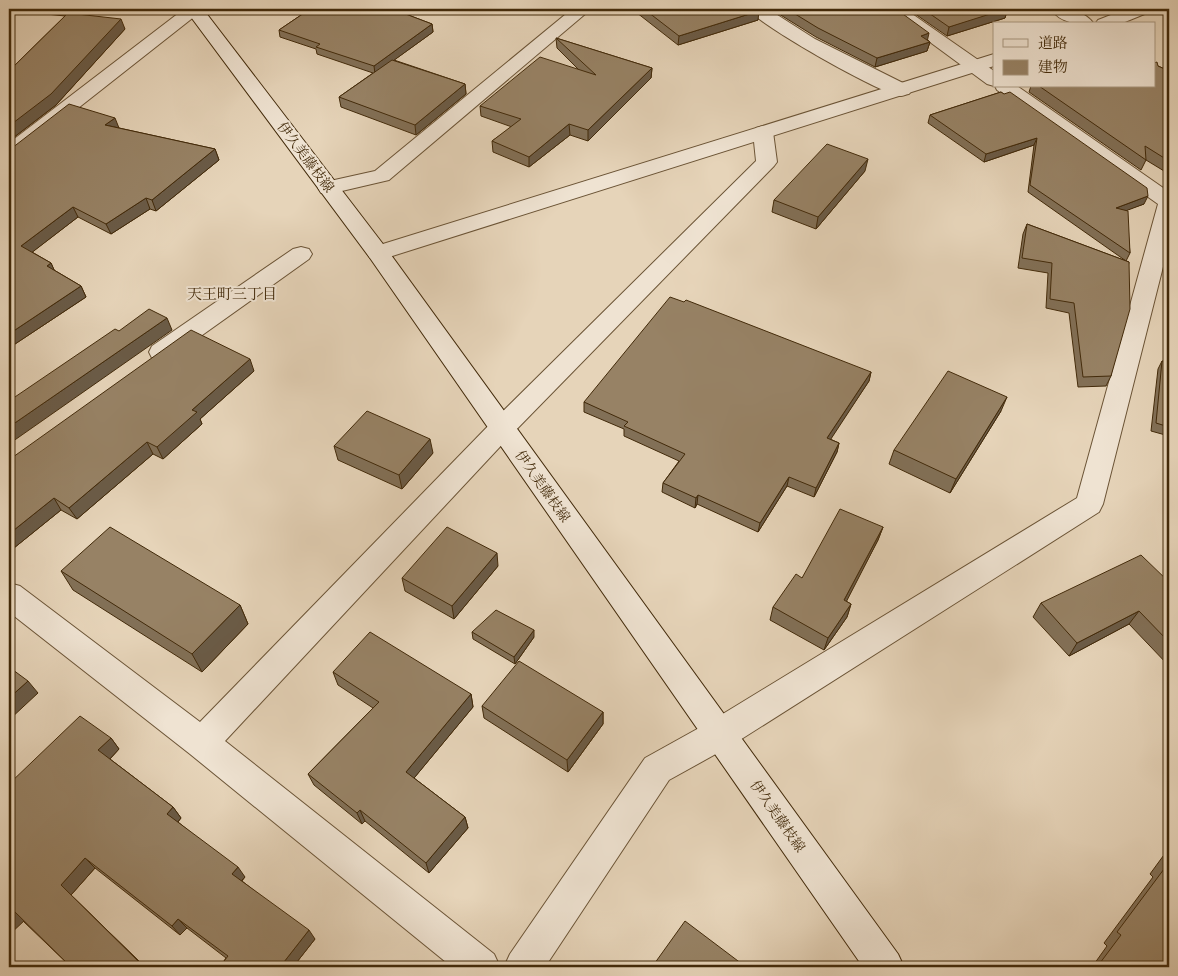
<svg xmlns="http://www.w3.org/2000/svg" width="1178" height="976" viewBox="0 0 1178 976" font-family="'IM FELL Great Primer','Noto Serif JP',serif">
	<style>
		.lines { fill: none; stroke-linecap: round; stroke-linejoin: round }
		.minor-casing { stroke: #6b5436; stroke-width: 2 }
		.tertiary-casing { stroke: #6b5436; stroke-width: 2 }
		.secondary-casing { stroke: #422a0a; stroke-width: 2 }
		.minor { fill: #efe3d2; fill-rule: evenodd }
		.tertiary { fill: #efe3d2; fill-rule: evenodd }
		.secondary { fill: #efe3d2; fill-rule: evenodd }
		.wall { fill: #827057; stroke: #422a0a }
		.shaded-wall { fill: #6a5b47; stroke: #422a0a }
		.building { fill: #978265; stroke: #422a0a }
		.labels { text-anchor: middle; stroke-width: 4; stroke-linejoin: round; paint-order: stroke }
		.street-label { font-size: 14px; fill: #422a0a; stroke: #efe3d2 }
		.neighbourhood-label { font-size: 15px; fill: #422a0a; stroke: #efe3d2 }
	</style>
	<rect width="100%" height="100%" fill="#e6d4b9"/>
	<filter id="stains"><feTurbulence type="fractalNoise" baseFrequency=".004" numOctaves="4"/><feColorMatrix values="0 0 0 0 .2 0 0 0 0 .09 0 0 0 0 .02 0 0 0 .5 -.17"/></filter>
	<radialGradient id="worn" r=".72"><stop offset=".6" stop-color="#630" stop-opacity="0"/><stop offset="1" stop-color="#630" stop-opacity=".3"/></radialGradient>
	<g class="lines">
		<defs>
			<path id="minor" d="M184,9H204L16,157L9,159V143Z
				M572,9H591L389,180L329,194L321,193L318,188L321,183L375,171Z
				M748,9H768L815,39L909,86L912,90L909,94C907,94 903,96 901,96C882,95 759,25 748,9Z
				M885,9H905L994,71V86L987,84Z
				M995,86H1017L1169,192V243L1103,504L1099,512L732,745L669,780L545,967H504L510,954L645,758L708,723L1077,498L1158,204L997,90Z
				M763,126L770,128L773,132L777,162L774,166L511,435L225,741L494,954L500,967H452L190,754L9,612V583L20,586L200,722L493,421L756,161L753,132L756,128Z
				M301,247L309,249L312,254L309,259L170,358L161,361L152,358L149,352L152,346L293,249Z"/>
			<path id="tertiary" d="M1051,9C1066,8 1084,10 1094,24C1078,24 1061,24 1051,9Z
				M1126,9H1150L1147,13L1120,24H1095L1098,20Z
				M994,54V66L386,258L378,260L370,258L367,253L370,248Z"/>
			<path id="secondary" d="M185,9H203L386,248L898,954L904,967H863L370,258Z"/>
		</defs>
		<!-- minor casing -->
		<use href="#minor" class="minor-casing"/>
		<!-- tertiary casing -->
		<use href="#tertiary" class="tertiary-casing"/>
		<!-- secondary casing -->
		<use href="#secondary" class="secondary-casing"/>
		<!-- minor -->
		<use href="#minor" class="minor"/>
		<!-- tertiary -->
		<use href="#tertiary" class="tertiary"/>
		<!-- secondary -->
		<use href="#secondary" class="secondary"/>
	</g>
	<!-- wall -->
	<path class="wall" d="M9,9H80L75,14L125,29L56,105L9,141V71L65,16L9,10Z
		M293,9H409L403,13L432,24L433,32L394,60L465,84L466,94L416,135L341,107L339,97L373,73L317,54L316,49L280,37L279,30L304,13Z
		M632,9H756L758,20L678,45Z
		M771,9H896L930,42L927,51L875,67L816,37Z
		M908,9H1013L1007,11L1005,18L947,36Z
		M556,38L652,68L651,78L588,141L570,135L529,167L493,152L492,141L512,127L481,116L480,106L579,70L557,48Z
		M1158,66L1169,71V174L1146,160L1141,170L1029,92L1031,86H1154Z
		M1001,92L1144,204L1126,210L1130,253L1126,261L1028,192L1034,145L984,162L928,123L930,115Z
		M119,128L215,149L219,160L156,211L150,209L111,234L78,217L32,252L51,263L54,270L81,286L86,297L9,348V149Z
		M865,171L816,229L772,212L774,200Z
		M1027,224L1129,262L1111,376L1106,386L1078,387L1069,313L1046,308L1048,273L1018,268L1023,234Z
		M1162,361L1169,363V436L1151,431L1158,369Z
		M254,371L200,419L202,424L163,459L153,454L77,519L61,510L9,552V458Z
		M871,372L869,381L830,439L839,443L837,452L814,497L787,486L758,532L697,504L695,508L662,492L663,483L679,461L624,436V429L584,412V402Z
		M1001,411L950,493L889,464L894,450Z
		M334,446L433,453L402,489L338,460Z
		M883,527L878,540L846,601L851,604L847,617L824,650L770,620L773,607L802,578Z
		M498,566L454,619L405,591L402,578Z
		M61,571L240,605L248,624L202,672L73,590Z
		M1169,582V666L1129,624L1069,656L1033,617L1041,603Z
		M472,632L534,637L515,664L473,639Z
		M333,672L471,694L473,707L414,778L465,817L468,828L429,873L365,821L362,824L314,785L308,774L373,708L338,685Z
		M482,706L603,712V724L568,772L484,718Z
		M111,738L119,749L110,759L173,807L181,818L178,822L245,877L242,881L315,939L293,967H223L221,965L226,958L187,928L180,935L95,868L71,895L145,967H71L23,921Z
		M1169,789V798L1165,794Z
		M1169,848V967H1092L1107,946L1104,943L1153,877L1150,874Z"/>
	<!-- shaded-wall -->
	<path class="shaded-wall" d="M69,9H80L72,16Z
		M398,9H409L396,18L395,10Z
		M1000,9H1013L1007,11L1005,18L947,36L949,27Z
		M759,11L758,20L678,45L679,36Z
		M121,19L125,29L56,105L9,141V126Z
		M432,24L433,32L375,74L374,66Z
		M929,33L927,42L921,36Z
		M930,42L927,51L875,67L877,58Z
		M652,68L651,78L588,141V130Z
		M465,84L466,94L416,135L415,125Z
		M115,118L119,128L105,125Z
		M569,124L570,135L529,167V157Z
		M1037,138L1034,145L984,162L986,154Z
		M215,149L219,160L156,211L152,200Z
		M868,159L865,171L816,229L818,217Z
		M1148,196L1144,204L1112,216L1116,208Z
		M146,198L150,209L111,234L106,224Z
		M73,207L78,217L26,257L21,246Z
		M51,263L56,274L47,266Z
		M81,286L86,297L9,348V334Z
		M167,318L172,330L9,444V427Z
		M250,359L254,371L200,419L202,424L163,459L157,447L192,410Z
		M871,372L869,381L825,448L827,438Z
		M1007,397L1001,411L950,493L956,479Z
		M430,439L433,453L402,489L399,475Z
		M147,442L153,454L77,519L69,508Z
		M839,443L837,452L814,497L816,488Z
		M789,477L787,486L758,532L760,523Z
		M698,495L697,504L695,508L696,498Z
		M54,498L61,510L9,552V534Z
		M883,527L878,540L840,614L844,600Z
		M497,553L498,566L454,619L452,606Z
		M851,604L847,617L824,650L828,638Z
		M240,605L248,624L202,672L192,654Z
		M1139,611L1129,624L1069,656L1077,643Z
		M534,630V637L515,664L514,657Z
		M28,681L38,693L9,720V698Z
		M471,694L473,707L410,783L406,772Z
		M603,712V724L568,772L567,760Z
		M111,738L119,749L107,762L98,750Z
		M173,807L181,818L175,825L167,814Z
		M360,810L365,821L362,824L357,813Z
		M465,817L468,828L429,873L426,863Z
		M85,858L95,868L71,895L145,967H142L61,885Z
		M238,867L245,877L239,883L232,874Z
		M13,910L25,920L9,935V914Z
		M178,919L187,928L180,935L172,926Z
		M309,930L315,939L293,967H280Z"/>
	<!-- building -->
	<path class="building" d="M310,9H398L395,10L432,24L374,66L316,47L320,44L279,30Z
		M644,9H756L759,11L679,36Z
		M787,9H896L929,33L921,36L930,42L877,58L818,28Z
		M923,9H1006L949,27Z
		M68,13L121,19L51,94L9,126V71Z
		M556,38L652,68L588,130L569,124L529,157L492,141L521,119L480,106L540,57L596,75Z
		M392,60L465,84L415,125L339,97Z
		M1157,62L1158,66L1169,71V161L1145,146L1146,160L1039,86H1154V63Z
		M1001,92L1004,94L1010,92L1147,188L1148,196L1116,208L1128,211L1130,253L1030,185L1037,138L986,154L930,115Z
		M69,104L115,118L105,125L215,149L152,200L146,198L106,224L73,207L21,246L51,263L47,266L81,286L9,334V149L12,148Z
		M827,144L868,159L818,217L774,200Z
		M1027,224L1129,262L1130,309L1111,376L1083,377L1074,303L1050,299L1052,263L1022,258Z
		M670,297L684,302L686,300L871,372L827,438L839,443L816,488L789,477L760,523L698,495L696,498L663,483L685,454L624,426L628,422L584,402Z
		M149,309L167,318L9,427V401L115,329L119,331Z
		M191,330L250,359L192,410L197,412L157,447L147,442L69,508L54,498L9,534V458L13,457Z
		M1162,361L1169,363V427L1156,423Z
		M948,371L1007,397L956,479L894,450Z
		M367,411L430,439L399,475L334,446Z
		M840,509L883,527L844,600L851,604L828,638L773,607L796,574L802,578Z
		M110,527L240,605L192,654L61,571Z
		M447,527L497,553L452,606L402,578Z
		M1141,555L1169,582V642L1139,611L1077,643L1041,603Z
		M496,610L534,630L514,657L472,632Z
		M370,632L471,694L406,772L465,817L426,863L360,810L357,813L308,774L379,702L333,672Z
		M519,661L603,712L567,760L482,706Z
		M9,667L28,681L9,698Z
		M80,716L111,738L98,750L173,807L167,814L238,867L232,874L309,930L280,967H224L221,965L228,956L178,919L172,926L85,858L61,885L140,963L139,965L142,967H71L13,910L9,914V784Z
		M1169,855V967H1097L1121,935L1117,932L1167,865L1164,862Z
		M685,921L746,967H652Z
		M381,962L388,967H377Z"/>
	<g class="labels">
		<!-- street labels -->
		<g class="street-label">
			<text transform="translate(306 157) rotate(53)" y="5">伊久美藤枝線</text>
			<text transform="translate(543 486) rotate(55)" y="5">伊久美藤枝線</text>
			<text transform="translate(778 816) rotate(55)" y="5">伊久美藤枝線</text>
		</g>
		<!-- neighbourhood labels -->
		<g class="neighbourhood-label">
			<text x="232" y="299">天王町三丁目</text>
		</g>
	</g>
	<!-- margin -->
	<rect width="1178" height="976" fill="none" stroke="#e6d4b9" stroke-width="30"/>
	<rect x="10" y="10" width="1158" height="956" fill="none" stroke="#422a0a" stroke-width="2.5"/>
	<rect x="15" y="15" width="1148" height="946" fill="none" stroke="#422a0a"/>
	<!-- legend -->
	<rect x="993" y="22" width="162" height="65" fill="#efe3d2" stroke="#aa9982"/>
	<rect x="1003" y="39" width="25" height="8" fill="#efe3d2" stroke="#aa9982"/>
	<text x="1038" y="48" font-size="15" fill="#422a0a">道路</text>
	<rect x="1003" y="60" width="25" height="15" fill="#978265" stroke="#aa9982"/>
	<text x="1038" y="72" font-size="15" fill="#422a0a">建物</text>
	<rect width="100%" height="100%" filter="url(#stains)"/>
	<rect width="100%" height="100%" fill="url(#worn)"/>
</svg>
